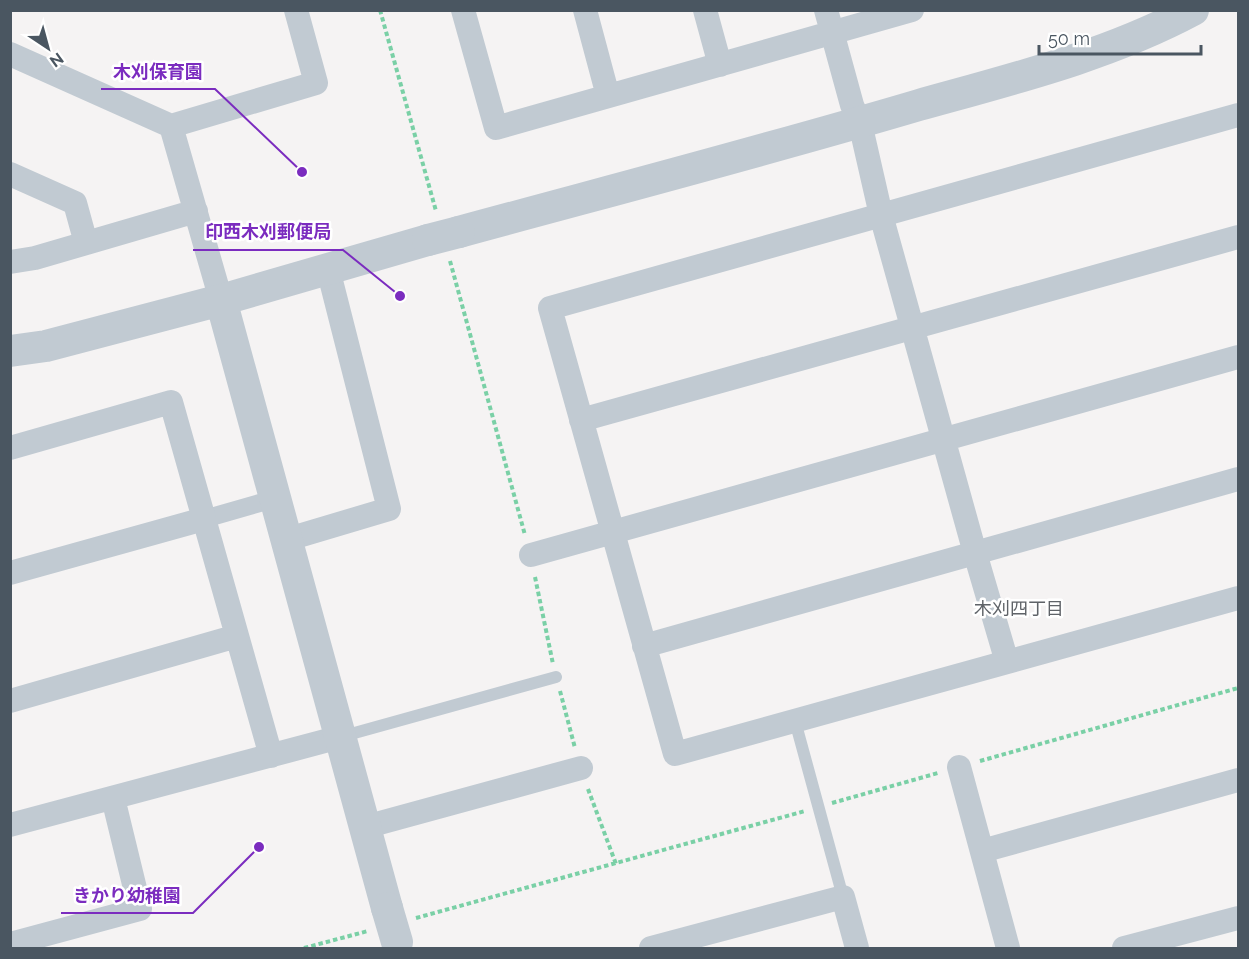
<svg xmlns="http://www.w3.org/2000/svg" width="1249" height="959" viewBox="0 0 1249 959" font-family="Raleway,'Noto Sans JP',sans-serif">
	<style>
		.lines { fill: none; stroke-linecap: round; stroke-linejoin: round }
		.path { stroke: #7ad0a6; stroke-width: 4; stroke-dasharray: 4.5 3; stroke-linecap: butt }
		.service { stroke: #c1cad2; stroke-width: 12 }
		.pedestrian { stroke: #c1cad2; stroke-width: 18 }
		.minor { stroke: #c1cad2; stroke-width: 24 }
		.tertiary { stroke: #c1cad2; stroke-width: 32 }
		.tertiary-bridge { stroke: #c1cad2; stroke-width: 32 }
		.labels { text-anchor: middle; stroke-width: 5; stroke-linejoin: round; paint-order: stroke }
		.neighbourhood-label { font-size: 18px; fill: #5f6368; stroke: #fff }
		.leader { fill: none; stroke: #7b2cbf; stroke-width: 2 }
		.callout-dot { fill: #7b2cbf; stroke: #fff; stroke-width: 2 }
		.callout-label { font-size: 18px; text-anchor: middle; font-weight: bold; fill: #7b2cbf; stroke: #fff; stroke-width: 5; stroke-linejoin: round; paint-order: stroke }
	</style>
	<rect width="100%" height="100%" fill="#f5f3f3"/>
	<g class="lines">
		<!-- path -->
		<path class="path" d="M380,10L436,211
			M450,261L525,535
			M535,577L553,664
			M560,691L575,748
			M980,761L1238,688
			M588,789L616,864
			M832,803L938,773
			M416,918L805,811
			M304,948L368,931"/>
		<!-- service -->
		<path class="service" d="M795,721L843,897
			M340,737L556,677"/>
		<!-- pedestrian -->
		<path class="pedestrian" d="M204,519L274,499"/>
		<!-- minor -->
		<path class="minor" d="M463,10L496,128L912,10
			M585,10L608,96
			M705,10L720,65
			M826,10L852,105L860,123L881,215L975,553L1007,662
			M10,54L171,126L316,83L296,10
			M1238,115L550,308L675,754L1238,598
			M171,126L221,300
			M10,174L75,203L86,243
			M10,262L35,258L196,211
			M581,420L1238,237
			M10,448L171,402L271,756
			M285,540L389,509L328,269
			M531,555L1238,357
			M10,573L204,519
			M644,646L1238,479
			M10,701L237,636
			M959,767L1008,948
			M10,825L340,737
			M365,827L581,768
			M982,851L1238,780
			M10,944L140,909L113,798
			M651,948L843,897L857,948
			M1124,948L1238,918"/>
		<!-- tertiary -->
		<path class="tertiary" d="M459,232C613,190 767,150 919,105C1012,79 1107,56 1193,10
			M221,300L387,908
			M10,351L46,346L221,300L428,240"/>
		<!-- tertiary-bridge -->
		<path class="tertiary-bridge" d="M428,240L459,232
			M387,908L397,942"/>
	</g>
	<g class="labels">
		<!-- neighbourhood labels -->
		<g class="neighbourhood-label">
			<text x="1019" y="615">木刈四丁目</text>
		</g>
	</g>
	<!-- callouts -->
	<path class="leader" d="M302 172L215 89H101M400 296L343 250H193M259 847L193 913H61"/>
	<g class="callout-dot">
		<circle cx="302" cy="172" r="6"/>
		<circle cx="400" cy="296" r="6"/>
		<circle cx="259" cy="847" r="6"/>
	</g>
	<g class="callout-label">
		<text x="158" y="78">木刈保育園</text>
		<text x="268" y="238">印西木刈郵便局</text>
		<text x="127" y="902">きかり幼稚園</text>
	</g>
	<!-- border -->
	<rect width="1249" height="959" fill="none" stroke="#4a5661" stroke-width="24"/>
	<!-- north arrow -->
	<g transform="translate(48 48) rotate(144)" stroke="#ffffff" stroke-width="4.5" paint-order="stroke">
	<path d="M0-4.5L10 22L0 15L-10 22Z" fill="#4a5661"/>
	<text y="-9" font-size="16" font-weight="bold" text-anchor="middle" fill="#4a5661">N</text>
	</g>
	<!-- scale -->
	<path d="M1039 45v9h162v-9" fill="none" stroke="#4a5661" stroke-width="3"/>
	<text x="1048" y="45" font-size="18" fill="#4a5661" stroke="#ffffff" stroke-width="4.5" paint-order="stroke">50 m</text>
</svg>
